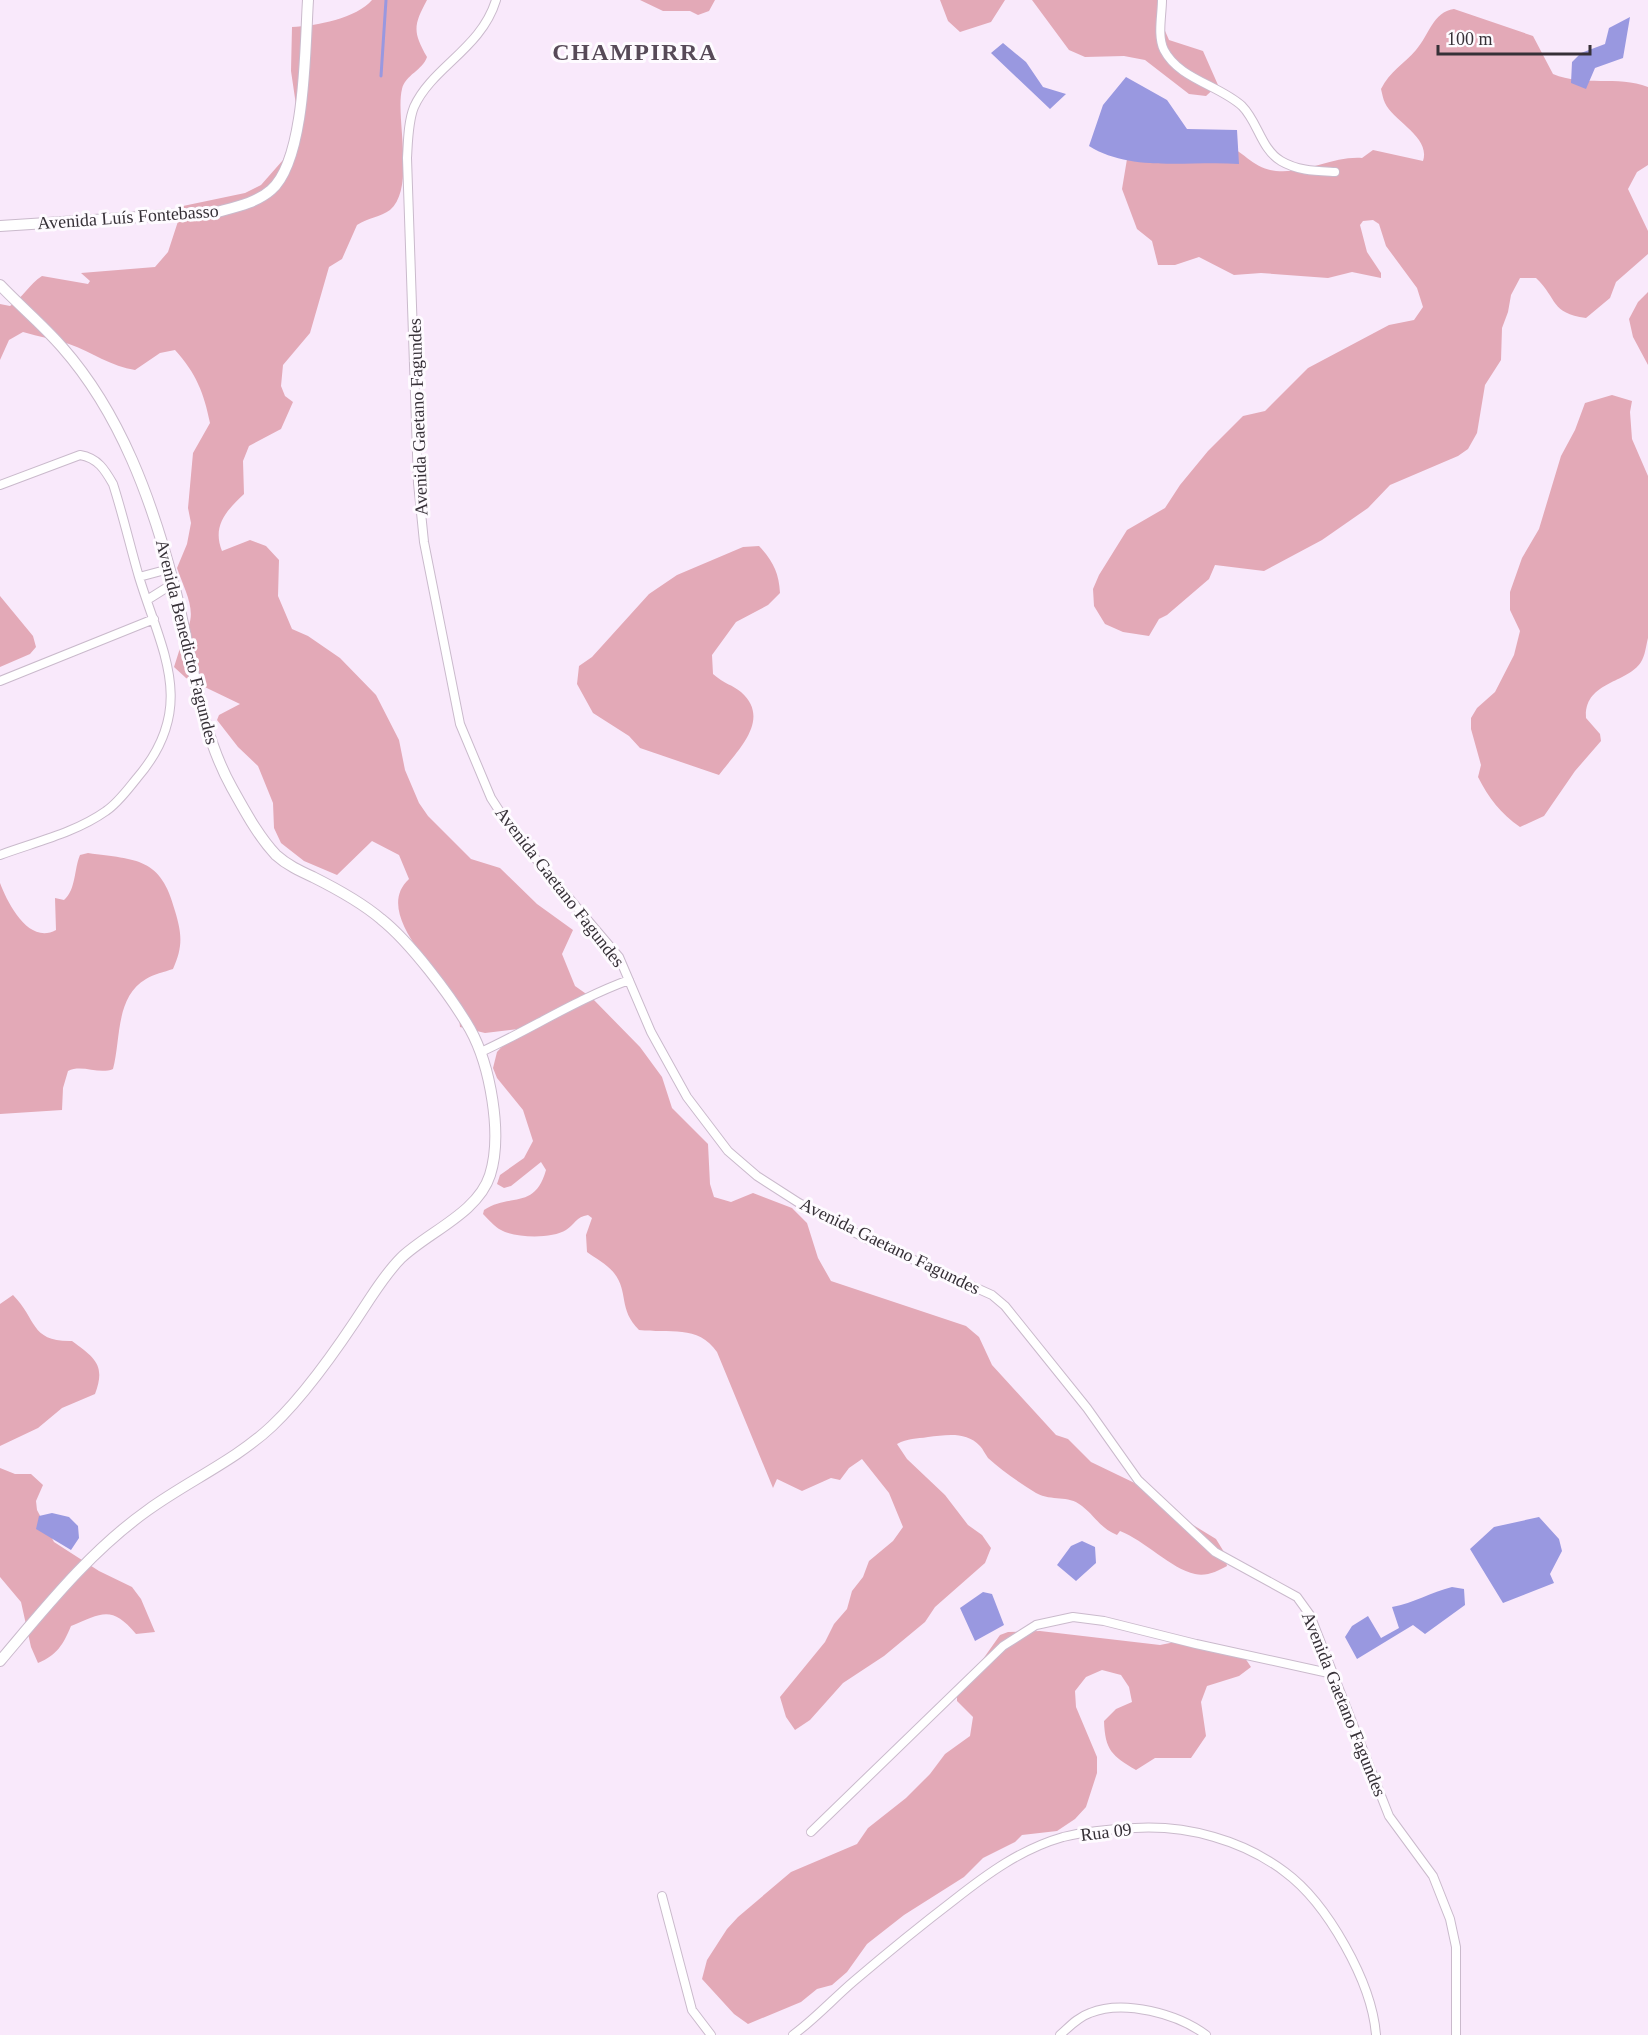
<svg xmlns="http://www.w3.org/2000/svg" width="1648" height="2035" viewBox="0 0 1648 2035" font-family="Georgia,serif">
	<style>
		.green { fill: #e3a9b7 }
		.water { fill: #9998e0 }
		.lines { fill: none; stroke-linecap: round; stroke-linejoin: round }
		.stream { stroke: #9998e0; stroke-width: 3 }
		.minor-casing { stroke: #cabacc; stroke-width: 10 }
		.tertiary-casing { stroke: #cabacc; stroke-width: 12 }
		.minor { stroke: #fff; stroke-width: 8 }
		.tertiary { stroke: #fff; stroke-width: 10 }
		.labels { text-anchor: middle; stroke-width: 6; stroke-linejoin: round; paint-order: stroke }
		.street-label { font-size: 18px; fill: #363037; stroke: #fefbff }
		.district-label { font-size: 24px; font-weight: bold; letter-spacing: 1.5px; fill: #574a58; stroke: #fefbff }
	</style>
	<rect width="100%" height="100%" fill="#f9e9fb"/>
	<!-- green -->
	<path class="green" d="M372,0H427C413,26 413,32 427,57C423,70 405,75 402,89C395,117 416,188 390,210C381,217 367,218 357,225L342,259L329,267L310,333L283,365L281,386L285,396L293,402L281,429L249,446L243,461L244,494C226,511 212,526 222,551L250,540L266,546L279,560L278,596L292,629L308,636L340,658L376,695L399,740L405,770L419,803L428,816L471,859L500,868L537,904L573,930L562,954L575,986L592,998L640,1047L662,1077L672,1108L708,1144L710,1184L714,1197L731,1202L753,1193L792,1208L807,1223L818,1258L831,1281L966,1326L979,1337L992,1365L1056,1435L1068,1439L1091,1462L1145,1488L1185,1520L1216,1539L1224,1552L1227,1566C1218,1571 1206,1577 1195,1574C1171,1569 1144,1540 1120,1531L1117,1535C1100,1528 1096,1517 1082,1506C1067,1494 1053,1502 1036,1493C1020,1483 1002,1471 988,1458C985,1454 983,1449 980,1446C966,1431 946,1435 928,1437C916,1439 908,1438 897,1444L907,1459L945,1495L968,1525L982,1535L991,1548L985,1563L935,1607L925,1622L884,1656L843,1683L810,1720L795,1730L786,1717L780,1697L825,1642L834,1624L847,1609L852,1591L863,1577L869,1561L893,1541L903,1527L889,1493L862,1459L849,1468L840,1480L831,1478L802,1491L777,1479L773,1488L717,1352C698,1324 669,1334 639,1330C618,1309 629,1292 614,1273C608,1265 595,1258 587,1252L586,1235L592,1218L588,1215C576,1217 575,1224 566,1230C552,1239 515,1238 501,1230C495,1227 488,1219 483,1214L484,1210C510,1193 535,1210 546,1170L541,1162L511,1186L504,1188L497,1184L500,1175L524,1158L533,1141L523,1110L497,1078L493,1068L497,1052L518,1029L485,1033L460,1027L458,1007L452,994C433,965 374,911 409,879L399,855L372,841L337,875L304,861L281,843L274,828L273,803L258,766L238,747L217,720L219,715L240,704L186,678L174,667L181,645L180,637C202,618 185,592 177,568L187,544L191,523L188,508L193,453L210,423C204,393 196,373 175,350L160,353L135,370C112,367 92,352 69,344C54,339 39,337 23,332L9,340L0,360V304L10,306C23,298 29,284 42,276L88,284L90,281L81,273L155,267L168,252L183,206L245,193L261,185L283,160L289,144L296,105L291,71L292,27C316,26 357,18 372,0Z
		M640,0H715L709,11L698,15L690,11H663Z
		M940,0H1005L991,22L960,32L948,21Z
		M1032,0H1165L1162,24L1169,40L1203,51L1218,85L1206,96L1189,94L1145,60L1124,56L1085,57L1069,50Z
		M1454,9L1533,36L1553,74C1584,87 1617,75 1648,87V165L1637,172L1628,189L1648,231V254L1616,282L1610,298L1586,318C1550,313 1558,299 1536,278H1520L1511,295L1508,312L1502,328L1501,360L1485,385L1477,433L1468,449L1458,456L1390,485L1368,508L1322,540L1264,571L1215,565L1209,579L1167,615L1159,619L1149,636L1123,632L1105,624L1094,606L1093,589L1099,575L1127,530L1165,508L1180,485L1208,451L1243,416L1265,411L1308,368L1389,325L1414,320L1423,307L1417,288L1386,246L1379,224L1373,220L1363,221L1360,225L1367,252L1381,273V278L1352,272L1328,278L1261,273L1234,275L1199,257L1175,265H1158L1152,241L1137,229L1122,189L1127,159L1133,148C1148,147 1215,138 1224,143C1243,151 1254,169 1276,171C1306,174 1333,156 1362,158L1373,150L1423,161C1431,137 1393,121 1385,103C1383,99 1382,93 1381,89C1390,71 1404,64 1416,50C1429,35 1433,12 1454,9Z
		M1648,292V365L1633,337L1629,319L1638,302Z
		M1612,395L1632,401L1630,412L1632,439L1648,476V638C1646,646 1645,656 1641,662C1627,684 1584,681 1586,718L1600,734L1601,741L1575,771L1544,816L1520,827C1501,814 1488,797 1478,777L1481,765L1471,729V718L1477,708L1495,692L1514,655L1520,631L1510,610V592L1522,558L1539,529L1561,456L1575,430L1585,403Z
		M759,546C773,561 779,573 780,593L768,605L736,622L712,655L713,674C724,684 733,685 741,692C773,720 735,753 719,775L640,748L629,736L593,713L577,684L579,666L592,657L649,594L677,575L743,547Z
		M0,596L33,636L36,647L30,654L0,667Z
		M88,853C137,860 161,857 175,911C182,934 183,947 173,969C164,972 154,974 146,979C115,997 121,1040 113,1069C99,1075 82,1064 68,1071L63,1088L62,1110L0,1114V883C8,904 29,945 56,930L55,898L64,900C76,890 74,869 80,855Z
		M13,1295C37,1319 30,1342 72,1341C95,1358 106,1365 95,1394L62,1408L38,1428L0,1446V1304Z
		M0,1468L15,1474H31L43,1485L36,1501L37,1510L54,1542L99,1571L132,1587L141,1599L155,1632L136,1634C112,1605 102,1613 71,1626C63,1645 57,1655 38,1663L31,1647L21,1602L0,1577Z
		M1040,1631L1160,1645L1175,1642L1243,1655L1251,1667L1239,1676L1207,1686L1201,1702L1206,1736L1191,1758H1155L1136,1770C1112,1756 1105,1750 1104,1721L1116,1709L1132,1702L1129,1687L1121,1675L1102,1670L1086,1677L1075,1691L1076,1707L1097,1757V1773L1086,1807L1075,1819L1057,1831L1022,1835L1015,1842L983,1858L964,1877L904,1915L867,1944L847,1972L832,1985L817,1989L801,2002L748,2024L734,2014L702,1979L707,1960L727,1929L738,1917L791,1872L857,1844L868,1828L906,1798L930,1774L945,1754L970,1736L973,1717L957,1701V1696L1000,1635L1008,1632Z"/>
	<!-- water -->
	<path class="water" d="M1630,17L1623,58L1595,68L1586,89L1571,83L1572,62L1581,53L1605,44L1609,28Z
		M1003,43L1026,62L1043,87L1066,94L1050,109L991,53Z
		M1126,77L1167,100L1187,129L1237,130L1239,164C1191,160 1132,173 1089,146L1103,105Z
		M52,1513L69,1517L78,1526L79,1538L71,1550L36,1529L39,1516Z
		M1539,1517L1559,1539L1562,1551L1550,1574L1554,1583L1503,1603L1470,1549L1494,1527Z
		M1082,1541L1095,1547L1096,1563L1076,1581L1057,1565L1071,1546Z
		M1452,1587L1464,1589L1465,1605L1425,1634L1413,1625L1357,1659L1345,1637L1352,1626L1368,1616L1381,1638L1399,1628L1392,1607C1414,1603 1431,1592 1452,1587Z
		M983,1592L992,1594L1004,1625L975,1641L960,1608Z"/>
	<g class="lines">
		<!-- stream -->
		<path class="stream" d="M381,76L386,0"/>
		<defs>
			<path id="minor" d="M496,0C481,49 432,67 414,107C408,122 408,142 407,158L418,483L424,542L460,724L491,798L513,832L619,957L651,1032L687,1097L728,1151L757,1176L799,1203L867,1239L992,1295L1005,1306L1087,1408L1138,1480L1215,1552L1297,1597L1310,1615L1389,1816L1433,1876L1450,1919L1456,1947V2035
				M1162,0C1162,15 1157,36 1164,50C1179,79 1219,85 1242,106C1258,122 1261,149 1281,161C1298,171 1316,171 1335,172
				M0,485L80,455C98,458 105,470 113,484C123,515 130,546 139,577C162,652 198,707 137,778C128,789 118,803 106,811C75,833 35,842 0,855
				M139,577L169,569
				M147,600L174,583
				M0,681L154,619
				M481,1052C531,1029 577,999 629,980
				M811,1832L1003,1646L1036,1625L1073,1617L1104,1621L1196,1644L1333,1674
				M662,1896L692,2010L711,2035
				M793,2035C815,2019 834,1998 854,1981C887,1953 920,1926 954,1900C987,1874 1021,1849 1063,1837C1087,1831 1111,1829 1135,1828C1187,1825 1243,1840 1285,1872C1327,1903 1372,1982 1376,2035
				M1060,2035C1069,2027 1078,2017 1090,2013C1124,1999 1178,2014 1206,2035"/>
			<path id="tertiary" d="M0,226L217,212C236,207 256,203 271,190C306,160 305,45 308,0
				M0,285C20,306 43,325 62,347C121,414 152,501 174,585C192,653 198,727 232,788C245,811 258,836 276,855C287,865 300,871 313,877C337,889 361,902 381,919C410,942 451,996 470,1029C490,1065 503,1134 490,1175C478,1213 428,1232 401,1258C388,1271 379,1285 369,1300C342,1342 308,1392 272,1426C236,1460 188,1481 148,1510C90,1551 45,1608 0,1661"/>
		</defs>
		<!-- minor casing -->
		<use href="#minor" class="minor-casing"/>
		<!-- tertiary casing -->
		<use href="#tertiary" class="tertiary-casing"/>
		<!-- minor -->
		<use href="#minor" class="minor"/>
		<!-- tertiary -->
		<use href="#tertiary" class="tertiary"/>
	</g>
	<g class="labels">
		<!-- street labels -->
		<g class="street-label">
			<text transform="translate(128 217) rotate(-4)" y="6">Avenida Luís Fontebasso</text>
			<text transform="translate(418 417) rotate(-92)" y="6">Avenida Gaetano Fagundes</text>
			<text transform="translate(187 642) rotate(76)" y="6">Avenida Benedicto Fagundes</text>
			<text transform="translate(560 887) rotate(52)" y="6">Avenida Gaetano Fagundes</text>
			<text transform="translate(890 1246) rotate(26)" y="6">Avenida Gaetano Fagundes</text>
			<text transform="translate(1344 1704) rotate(68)" y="6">Avenida Gaetano Fagundes</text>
			<text transform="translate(1106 1832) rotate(-7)" y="6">Rua 09</text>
		</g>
		<!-- district labels -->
		<g class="district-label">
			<text x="635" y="60">CHAMPIRRA</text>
		</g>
	</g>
	<!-- scale -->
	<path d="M1438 45v9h152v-9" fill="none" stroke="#363037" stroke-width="3"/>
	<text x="1447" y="45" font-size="18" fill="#363037" stroke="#fefbff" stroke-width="4.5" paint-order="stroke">100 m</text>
</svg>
